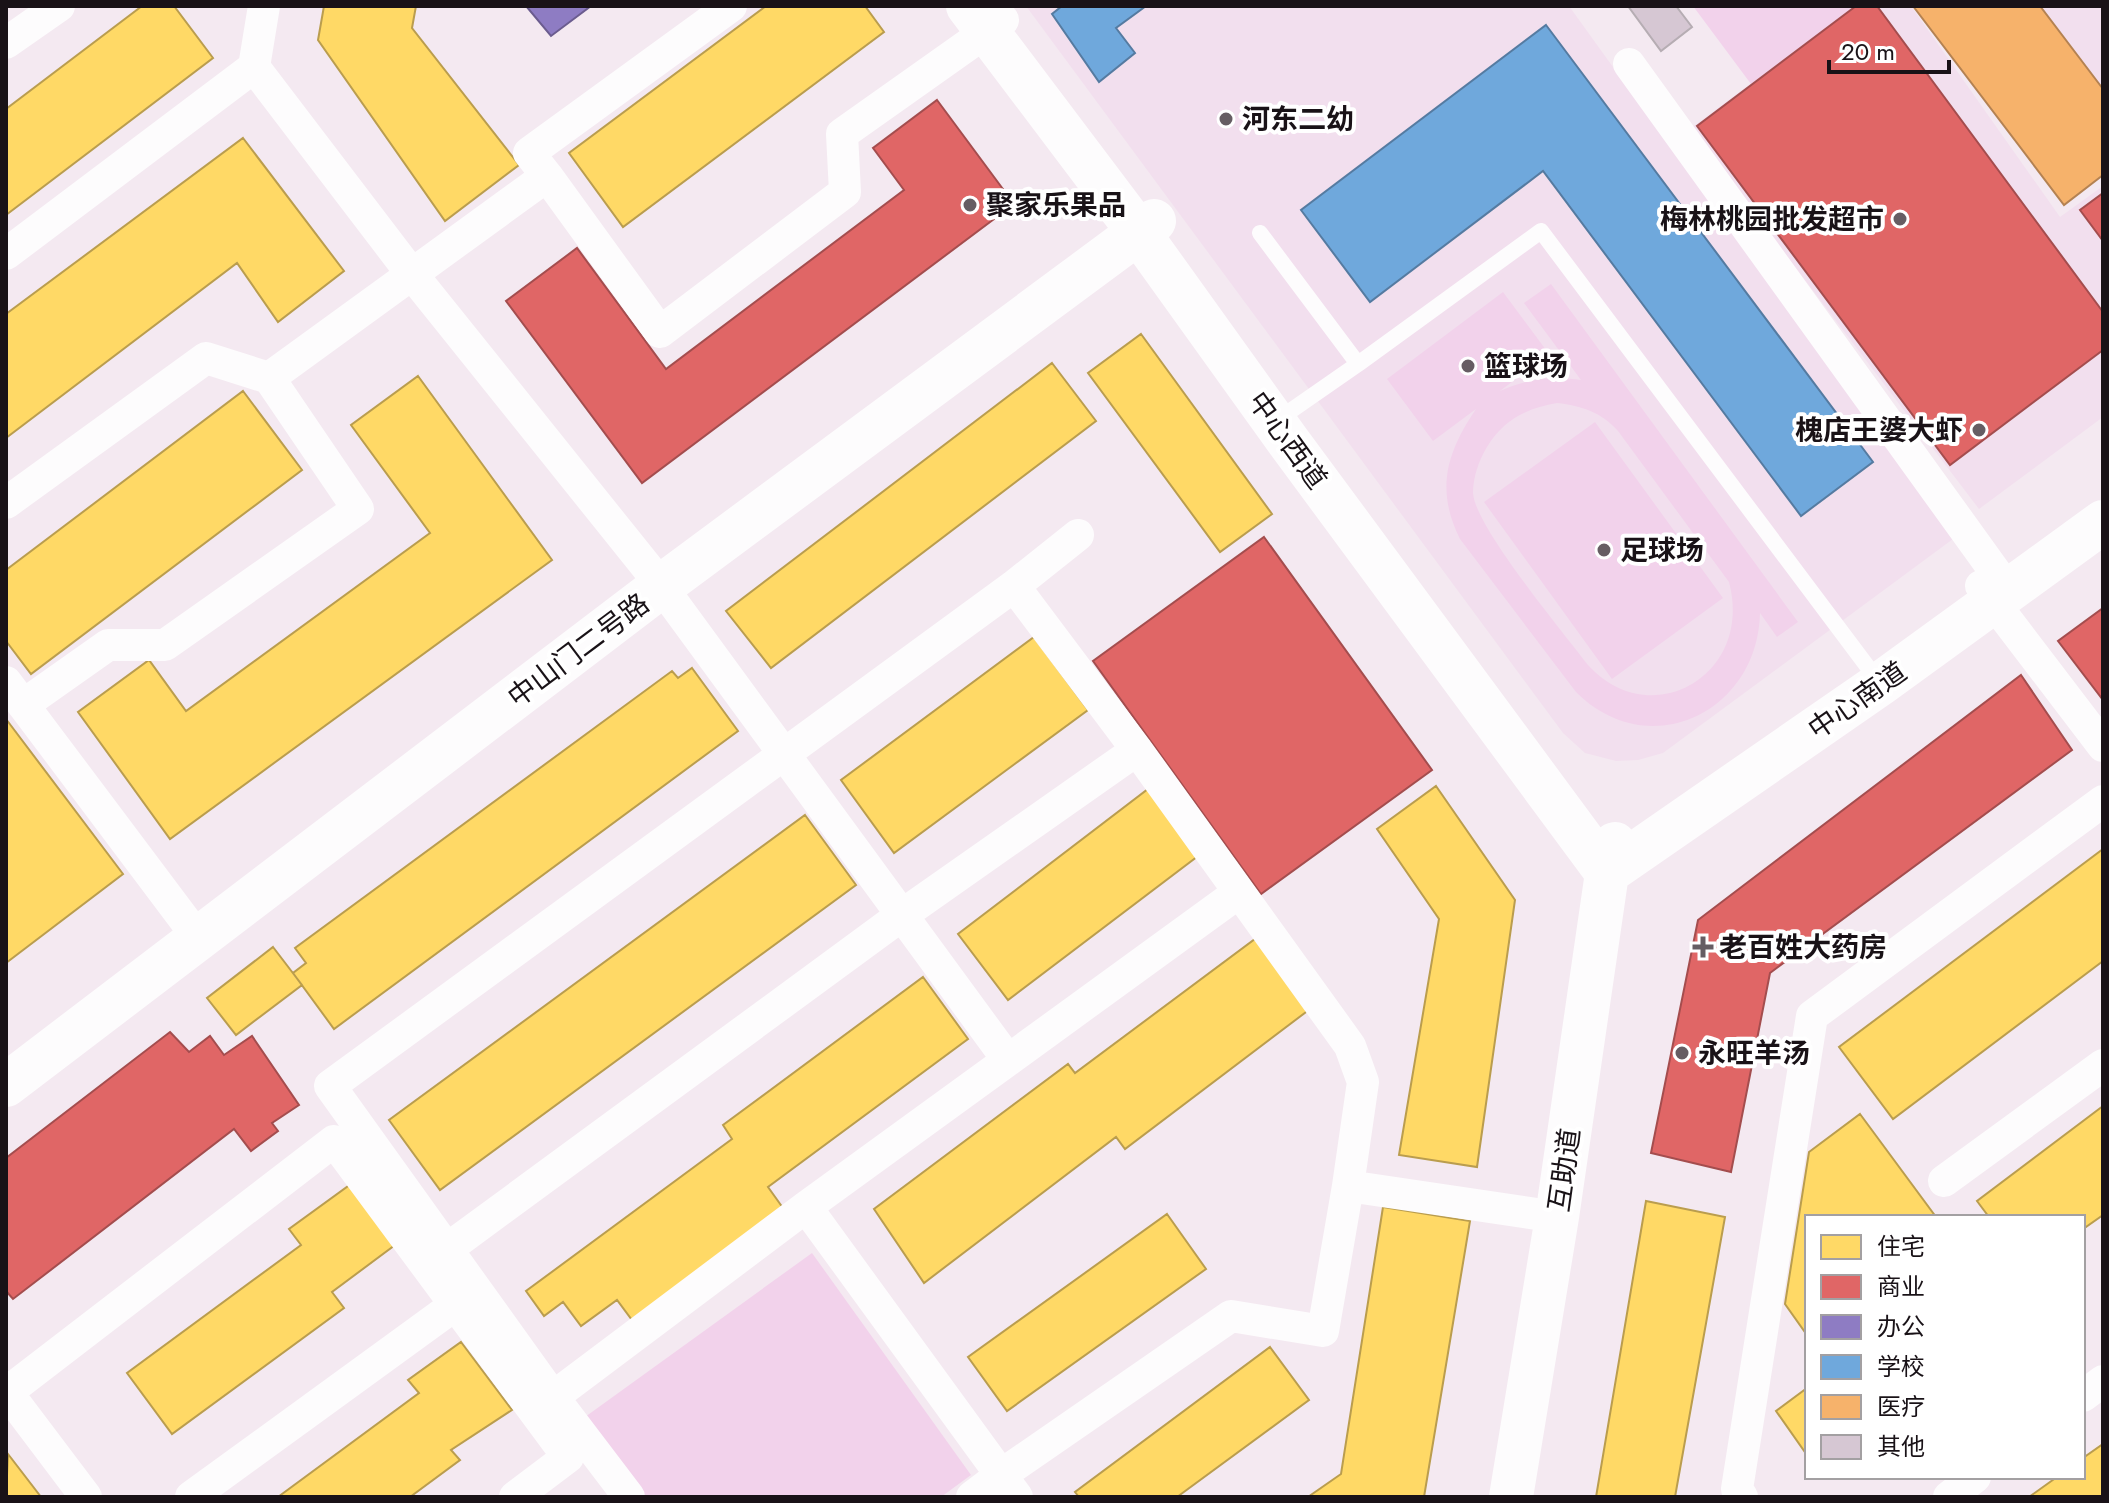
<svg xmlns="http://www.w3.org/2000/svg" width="2109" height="1503" viewBox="0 0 2109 1503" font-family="Jost,'Noto Sans SC',sans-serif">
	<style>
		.built { fill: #f2dfee }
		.green { fill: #f2d2eb; fill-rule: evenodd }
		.homes { fill: #ffd966; stroke: #ba9d4e; stroke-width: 2 }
		.shops { fill: #e06666; stroke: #a44d4e; stroke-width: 2 }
		.offices { fill: #8e7cc3; stroke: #6b5c8f; stroke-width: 2 }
		.schools { fill: #6fa8dc; stroke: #557ba1; stroke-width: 2 }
		.health { fill: #f6b26b; stroke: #b48252; stroke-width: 2 }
		.building { fill: #d6c7d3; stroke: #b6adb3; stroke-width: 2 }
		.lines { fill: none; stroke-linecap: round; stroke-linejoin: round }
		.lane { stroke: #fdfcfd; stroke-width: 16 }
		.street { stroke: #fdfcfd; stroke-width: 32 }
		.secondary { stroke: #fdfcfd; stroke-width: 44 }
		.poi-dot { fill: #665d63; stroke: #fff; stroke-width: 3 }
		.labels { text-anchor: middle; stroke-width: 8; stroke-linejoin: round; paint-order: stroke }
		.poi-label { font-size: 28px; font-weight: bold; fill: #191217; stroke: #fff; text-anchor: start }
		.street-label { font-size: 28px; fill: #191217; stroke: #fff }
	</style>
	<rect width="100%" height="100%" fill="#f4e9f1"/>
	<!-- built -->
	<path class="built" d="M1026,6H1569L1953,539L1663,753L1638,760L1616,761L1585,753L1563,733Z
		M1854,6H1911L2060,217L2103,186V417L1979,509L1690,129Z
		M2040,6H2103V89Z"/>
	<!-- green -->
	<path class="green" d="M1693,6H1855L1751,84Z
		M1551,284L1798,622L1777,637L1760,613C1758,712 1649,765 1576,692L1460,539C1435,489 1447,452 1476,409L1433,441L1387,379L1503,292L1549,354L1500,391C1527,379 1552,376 1581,380L1524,303ZM1557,403C1582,406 1601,412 1618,431L1729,582C1754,676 1650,734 1588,665C1564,633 1475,527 1473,493C1473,477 1479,460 1487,447C1503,420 1527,408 1557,403Z
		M1595,422L1723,598L1612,679L1484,502Z
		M812,1253L971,1475L941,1497H642L585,1417Z"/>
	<!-- homes -->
	<path class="homes" d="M142,6H174L213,58L6,215V109Z
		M324,6H416L412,28L519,165L445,221L318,40Z
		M766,6H865L884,32L623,227L569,153Z
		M243,138L344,271L278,322L237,263L6,438V314Z
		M1141,334L1272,514L1220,552L1088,373Z
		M1052,363L1096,421L771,668L726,611Z
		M418,376L552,560L170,839L78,712L149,660L186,711L430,533L351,425Z
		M243,391L302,470L31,674L6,641V570Z
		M1034,637L1088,710L894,853L841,780Z
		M692,668L738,731L334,1029L293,973L306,963L295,948L672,671L678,678Z
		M6,719L123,874L6,963Z
		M1436,786L1515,900L1477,1167L1399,1155L1439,919L1377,829Z
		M1148,789L1198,856L1008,1000L958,934Z
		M805,815L856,885L440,1190L389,1120Z
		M2103,849V961L1893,1119L1839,1047Z
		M1255,939L1310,1009L1125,1149L1116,1137L924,1283L874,1209L1068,1064L1075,1073Z
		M273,947L302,985L236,1035L207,998Z
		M923,977L968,1039L768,1187L783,1208L632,1320L617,1300L581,1326L563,1302L544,1316L526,1291L732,1139L723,1125Z
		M2103,1106V1215L2083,1229V1217H1989L1977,1201Z
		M1860,1114L1936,1217H1807V1335L1785,1304L1809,1152Z
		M351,1184L395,1245L332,1292L344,1308L172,1434L127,1373L301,1245L289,1229Z
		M1646,1201L1725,1217L1675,1497H1596Z
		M1383,1207L1470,1221L1424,1497H1308L1341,1474Z
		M1167,1214L1206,1269L1007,1411L968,1357Z
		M461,1342L512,1410L451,1450L460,1460L410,1497H278L419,1393L408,1380Z
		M1270,1347L1309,1400L1177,1497H1079L1075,1492Z
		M1807,1388V1455L1776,1411Z
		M2103,1444V1497H2029L2057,1477H2083V1458Z
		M8,1454L41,1497H6Z"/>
	<!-- shops -->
	<path class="shops" d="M1856,6H1877L2103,312V350L1950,465L1697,126Z
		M937,100L1014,204L642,483L506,301L577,248L666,369L904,190L873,148Z
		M2103,193V241L2080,210Z
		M1264,537L1432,770L1261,894L1093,661Z
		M2103,608V700L2058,641Z
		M2021,675L2072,750L1770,973L1731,1172L1651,1153L1698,920Z
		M170,1032L189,1052L210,1036L224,1055L252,1036L299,1105L272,1123L278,1131L251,1151L234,1129L13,1299L6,1291V1158Z"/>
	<!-- offices -->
	<path class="offices" d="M526,6H591L551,36Z"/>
	<!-- schools -->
	<path class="schools" d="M1062,6H1146L1116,28L1135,53L1099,82L1052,14Z
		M1546,25L1873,462L1801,516L1543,171L1370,302L1301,210Z"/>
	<!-- health -->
	<path class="health" d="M1913,6H2040L2103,89V175L2064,205Z"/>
	<!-- building -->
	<path class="building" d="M1628,6H1676L1692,27L1661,51Z"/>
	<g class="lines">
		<!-- lane -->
		<path class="lane" d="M1260,233L1358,364L1541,231L1879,682
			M1276,421L1358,364"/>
		<!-- street -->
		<path class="street" d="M6,43L59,6
			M1629,64L2009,591
			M254,67L264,6
			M547,176L660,332L845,192L842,134L1003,20
			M6,254L254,67L411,273L650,571L1008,1060
			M269,378L547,176L529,153L731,6
			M6,503L206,358L269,378L358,509L165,645H108L23,705
			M1014,586L1137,750L1350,1046L1363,1082L1348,1186
			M1981,586L2103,746
			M6,682L199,939
			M1944,1181L2103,1065
			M806,1207L1001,1475L972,1497
			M447,1249L902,915L1137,750
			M6,1391L86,1497
			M6,1393L334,1141L568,1457L515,1497
			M2083,1396L2103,1381
			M553,1397L806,1207L1238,893
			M191,1497L455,1305
			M629,1497L553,1397L330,1086L1014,586L1078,535
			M1017,1497L1001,1475L1231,1316L1323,1331L1348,1186L1557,1217
			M1742,1497L1737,1489L1812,1016L2103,801
			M1949,1497L1975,1477"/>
		<!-- secondary -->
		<path class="secondary" d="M968,6L1128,218L1288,441L1607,873
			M1607,873L1880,684L2103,522
			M6,1085L660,587L1154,221
			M1511,1497L1557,1217L1607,873L1615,844"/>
	</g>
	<!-- markers -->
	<g class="poi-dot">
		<circle cx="1226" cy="119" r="8"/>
		<circle cx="970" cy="205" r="8"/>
		<circle cx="1900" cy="219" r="8"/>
		<circle cx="1468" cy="366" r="8"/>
		<circle cx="1979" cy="430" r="8"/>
		<circle cx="1604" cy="550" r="8"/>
		<path d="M1699 935h8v8h8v8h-8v8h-8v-8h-8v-8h8z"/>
		<circle cx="1682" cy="1053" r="8"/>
	</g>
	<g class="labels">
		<!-- poi labels -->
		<g class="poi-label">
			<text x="1242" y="129">河东二幼</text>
			<text x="986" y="215">聚家乐果品</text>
			<text x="1884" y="229" text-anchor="end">梅林桃园批发超市</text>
			<text x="1484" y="376">篮球场</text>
			<text x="1963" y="440" text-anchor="end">槐店王婆大虾</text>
			<text x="1620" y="560">足球场</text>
			<text x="1719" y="957">老百姓大药房</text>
			<text x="1698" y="1063">永旺羊汤</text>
		</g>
		<!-- street labels -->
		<g class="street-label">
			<text transform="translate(1288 440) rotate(54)" y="10">中心西道</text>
			<text transform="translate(578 650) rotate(-37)" y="10">中山门二号路</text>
			<text transform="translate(1857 700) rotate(-35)" y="10">中心南道</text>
			<text transform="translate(1564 1170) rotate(-82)" y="10">互助道</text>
		</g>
	</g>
	<!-- border -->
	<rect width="2109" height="1503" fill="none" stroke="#191217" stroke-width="16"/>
	<!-- legend -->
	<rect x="1805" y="1215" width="280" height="264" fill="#ffffff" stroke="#a3a0a2" stroke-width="2"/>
	<rect x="1821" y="1235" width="40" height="24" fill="#ffd966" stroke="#a3a0a2" stroke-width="2"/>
	<text x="1877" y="1255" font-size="24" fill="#191217">住宅</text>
	<rect x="1821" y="1275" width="40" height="24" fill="#e06666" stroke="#a3a0a2" stroke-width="2"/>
	<text x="1877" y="1295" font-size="24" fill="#191217">商业</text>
	<rect x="1821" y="1315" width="40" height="24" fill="#8e7cc3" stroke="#a3a0a2" stroke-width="2"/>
	<text x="1877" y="1335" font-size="24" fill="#191217">办公</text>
	<rect x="1821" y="1355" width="40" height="24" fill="#6fa8dc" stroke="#a3a0a2" stroke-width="2"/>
	<text x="1877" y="1375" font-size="24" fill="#191217">学校</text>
	<rect x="1821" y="1395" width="40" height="24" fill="#f6b26b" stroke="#a3a0a2" stroke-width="2"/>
	<text x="1877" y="1415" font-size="24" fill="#191217">医疗</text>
	<rect x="1821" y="1435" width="40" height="24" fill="#d6c7d3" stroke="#a3a0a2" stroke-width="2"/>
	<text x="1877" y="1455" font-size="24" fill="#191217">其他</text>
	<!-- scale -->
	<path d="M1829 60v12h120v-12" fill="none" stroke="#191217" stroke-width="4"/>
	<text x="1841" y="60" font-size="24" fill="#191217" stroke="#ffffff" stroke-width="6" paint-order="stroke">20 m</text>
</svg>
